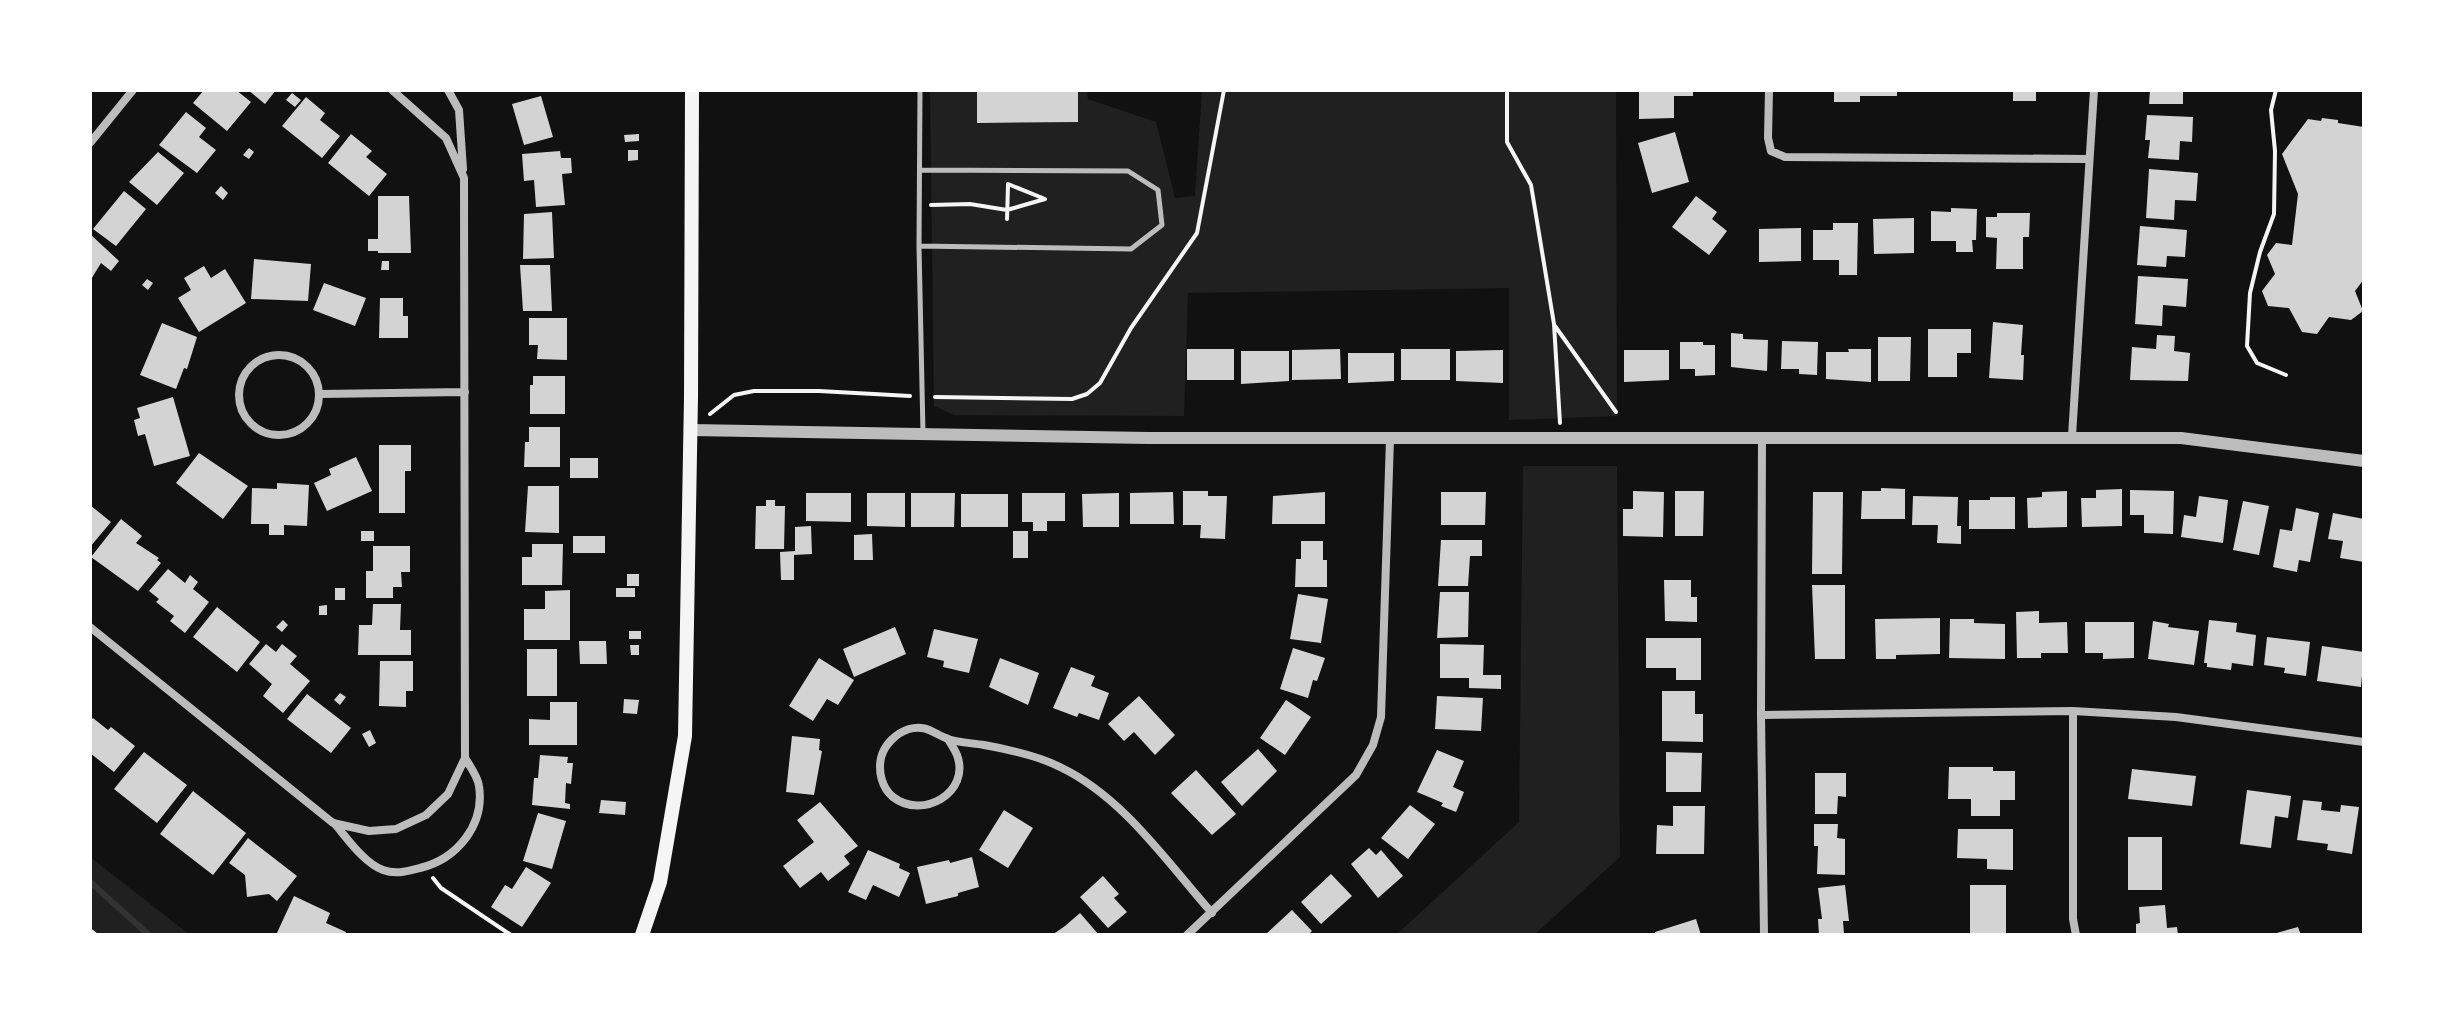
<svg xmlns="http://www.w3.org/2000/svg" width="2454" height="1025" viewBox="0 0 2454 1025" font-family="Roboto,sans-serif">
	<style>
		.green { fill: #202020 }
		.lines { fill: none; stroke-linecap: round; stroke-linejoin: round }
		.stream { stroke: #333; stroke-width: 6 }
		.building { fill: #d3d3d3 }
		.path { stroke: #f5f5f5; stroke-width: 4 }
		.service { stroke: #bcbcbc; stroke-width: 5 }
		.minor { stroke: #bcbcbc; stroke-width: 8 }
		.tertiary { stroke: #bcbcbc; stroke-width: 12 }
		.secondary { stroke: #f5f5f5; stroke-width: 14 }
	</style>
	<rect width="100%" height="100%" fill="#111"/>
	<!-- green -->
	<path class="green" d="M930,90H1087L1088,99L1156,122L1175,198L1195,196L1202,90H1616L1617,416L1509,420V288L1188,293L1184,416L954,415L934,406Z
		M1523,466H1617L1620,857L1534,935H1396L1519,822Z
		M90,857L190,935H90Z"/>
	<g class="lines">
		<!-- stream -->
		<path class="stream" d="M90,882L149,935"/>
	</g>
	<!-- building -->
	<path class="building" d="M204,90H236L251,102L227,131L193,103Z
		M248,90H276L265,104Z
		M977,90H1078V122L977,123Z
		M1639,90H1693V96H1674V118L1639,119Z
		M1834,90H1897V96H1860V102H1834Z
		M2013,90H2036V101H2013Z
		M2150,90H2183V104H2149Z
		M292,93L301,100L295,107L286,100Z
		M541,96L553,137L524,145L512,104Z
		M306,97L325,113L320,120L340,136L322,158L282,126Z
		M186,112L206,128L199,137L216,150L197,173L159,145Z
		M2147,115L2193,117L2192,142L2180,141L2179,160L2148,158L2150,140H2145Z
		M2322,118L2338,120V123L2364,127V279L2355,291L2363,311L2351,320L2329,317L2317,334L2302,332L2289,308L2268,306L2262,291L2275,274L2267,255L2276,243L2292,245L2298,194L2282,154L2308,119L2321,121Z
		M1675,132L1689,182L1652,193L1638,143Z
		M351,134L372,151L366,157L387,174L369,196L328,163Z
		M639,134V141L625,142L624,135Z
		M249,148L254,152L249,159L243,155Z
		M628,150H638V160L628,161Z
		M560,151L561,158H571L572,173L562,174L565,205L536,207L534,180L524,181L522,154Z
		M158,152L184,173L157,205L129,182Z
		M2149,169L2198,173L2196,201L2175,200L2174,220L2146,218Z
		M221,186L228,193L223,200L215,193Z
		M124,191L146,209L116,246L93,229Z
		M378,196H409L411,253H378V251H368V239H378Z
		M1696,196L1717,212L1712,219L1727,231L1709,255L1672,227Z
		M1951,208L1977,209L1976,240H1972L1973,252H1956V241H1931V211L1951,212Z
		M552,212L554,258L523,259L524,214Z
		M1997,213H2030L2029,237H2023V269H1996L1997,238L1986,237V217H1997Z
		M1914,218V253L1874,254L1873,219Z
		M1833,223H1858L1857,275H1839V260H1813V230H1833Z
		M2140,226L2187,230L2185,257L2167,256L2166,267L2137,265Z
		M1801,228V261L1759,262V229Z
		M90,234L119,261L111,271L101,263L90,281Z
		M254,259L311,264L308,301L251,299Z
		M382,261H389V270H381Z
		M520,265H550L552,311H523Z
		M204,266L211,278L225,269L246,303L199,332L178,298L191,290L184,278Z
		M2138,276L2188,279L2186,307L2163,305L2162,326L2135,324Z
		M147,279L153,283L148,290L142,285Z
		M324,283L366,298L355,326L313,310Z
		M380,298H403V316H408V338H379Z
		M529,318H567V360L537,359L538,345H529Z
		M1993,322L2023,325L2021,355H2024L2023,380L1989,378Z
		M162,323L197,337L187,369L184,368L176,389L140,375Z
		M1928,329H1971V353H1957V377H1928Z
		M1731,333L1743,334V339L1768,340L1767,371L1731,367Z
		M2157,335L2175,336L2174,351L2190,353L2188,381L2130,380L2132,347L2156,349Z
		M1878,337H1911L1910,381H1878Z
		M1782,341L1818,342L1817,375L1799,374V369H1781Z
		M1680,342H1703V345H1715V375L1695,376V369H1680Z
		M1187,349H1234V380H1187Z
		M1340,349L1341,379L1292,380V350Z
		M1401,349H1450V380H1401Z
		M1848,349H1871V382L1826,379V352H1849Z
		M1503,350V383L1456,381V351Z
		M1624,350H1669V380L1624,382Z
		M1241,351H1289V381L1241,384Z
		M1348,353H1394V381L1348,383Z
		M533,376H565V414H530V385H533Z
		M173,397L190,456L154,466L145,434L138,436L134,420L140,418L137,408Z
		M529,427H560V467H524L525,442H529Z
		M379,445H411V471H405V513H379Z
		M199,453L248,486L223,519L176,483Z
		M356,457L372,491L327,511L314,483L331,475L329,469Z
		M570,458H598V478H570Z
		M277,483L309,485L307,526L284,525V535H269V524H251L252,488L277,489Z
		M528,486H559V533L525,532Z
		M1881,488L1905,489V519H1861L1862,491H1881Z
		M2122,489V526L2082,527L2081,498H2096V490Z
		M2130,490L2174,491L2173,534L2144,533V515H2130Z
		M1183,491H1208V496H1227L1225,539L1200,538L1201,525H1183Z
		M1633,491L1664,492L1663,537L1623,536V509H1633Z
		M1675,491H1704L1703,536H1675Z
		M2067,491V527L2028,528L2027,498L2042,497V492Z
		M1173,492L1174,524H1130V493Z
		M1325,492V524H1272L1273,496Z
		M1441,492H1486L1485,525H1441Z
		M1813,492H1843L1842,574H1812Z
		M806,493H851V522L806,521Z
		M867,493H905V527L867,526Z
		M911,493H955L954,527H911Z
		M1022,493H1065V521H1047V531H1033V522H1022Z
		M1119,493V527H1083L1082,494Z
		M961,494H1008V527H961Z
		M1913,496L1958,497L1957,526H1961V544L1937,543L1938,525H1912Z
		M2199,496L2228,500L2223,543L2181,537L2184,515L2196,517Z
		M1990,497H2015V529H1969V500H1990Z
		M766,500H775V506H785L784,549H755L756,506H766Z
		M2243,501L2269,506L2259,555L2233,550Z
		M90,505L111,522L90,547Z
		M2296,508L2319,513L2310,562L2299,560L2297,572L2273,567L2280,529L2292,531Z
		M2333,513L2364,519V562L2340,558L2343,541L2328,539Z
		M121,519L142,536L136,543L159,558L157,560L161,563L138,591L91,557Z
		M811,526L812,554L794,555V580H781L780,552L795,551V527Z
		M361,531H374V541H361Z
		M1013,531H1028V558H1013Z
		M872,534L873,560H854V535Z
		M573,536H605V553H573Z
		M1441,540H1482V556H1470L1468,586H1438Z
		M1301,541H1323V560H1327V587H1295L1296,559H1301Z
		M532,544H563L562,585H522V557H532Z
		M373,546H410V572H401L402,587H393V598H366V571H373Z
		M168,569L185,583L190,575L198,582L193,589L209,602L185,633L170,621L174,616L156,602L159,599L149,591Z
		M627,574H639V586H627Z
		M1664,580H1691V597H1697V622L1665,621Z
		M1812,585H1845V659H1815Z
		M335,588H345V600H335Z
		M616,588H635V597H616Z
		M570,590V640H524V609H545V591Z
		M1440,592H1469L1468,637L1437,638Z
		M1298,594L1328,599L1321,643L1290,639Z
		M373,604H401L400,630H411V655H358L359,625H372Z
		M327,605V615H319V606Z
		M217,607L260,642L237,672L193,637Z
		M2039,611V623L2067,622L2068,653H2041V658H2017L2016,612Z
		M1940,618V654L1896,655V659H1876L1875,619Z
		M1950,619H1974V623L2005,624V659L1949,658Z
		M283,620L288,625L282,632L276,627Z
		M2209,620L2237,623L2236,632L2256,635L2253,666L2232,663L2231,670L2207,667V663H2204Z
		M2153,621L2169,624L2168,627L2199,631L2194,665L2148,659Z
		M2085,622H2134V658L2103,659V653H2085Z
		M895,627L906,654L854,677L843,649Z
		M934,629L978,639L969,673L943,667L944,661L927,657Z
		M629,631H641V639H629Z
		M2267,637L2310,642L2306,676L2284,673L2285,668L2264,665Z
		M1646,638H1701V680H1676V668H1646Z
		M579,641H606L607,664H580Z
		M266,644L276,652L282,644L297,656L290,664L310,681L283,713L263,696L272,684L249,664Z
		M1440,644L1484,645L1483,675H1501V689L1469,688V678H1440Z
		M630,645H639V655H631Z
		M2322,646L2364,652L2361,687L2317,681Z
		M1293,648L1325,658L1317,681L1313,680L1308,698L1280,689Z
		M527,649H557V696H527Z
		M819,658L854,680L838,705L827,699L813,721L789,706Z
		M1000,658L1039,673L1028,705L989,687Z
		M380,661H413V691H406V707L379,706Z
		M1071,667L1095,676L1091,686L1109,693L1099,720L1079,713L1077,717L1053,708Z
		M1662,691H1695V714H1703V742L1662,741Z
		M340,693L346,697L340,705L334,700Z
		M307,694L351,728L331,753L287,719Z
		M1139,696L1175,735L1155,755L1134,732L1124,741L1108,724Z
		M1437,696L1483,698L1481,731L1435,729Z
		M624,699L639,700L637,714L623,713Z
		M1286,700L1311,717L1285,755L1260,738Z
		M550,702H577V745H529V719L550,720Z
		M93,718L108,730L111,727L135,746L114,772L90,753V721Z
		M370,730L376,743L369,747L362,734Z
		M792,736L820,739L819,750L822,751L814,795L786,792Z
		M1258,749L1277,771L1242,806L1221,782Z
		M1437,750L1464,761L1453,787L1464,792L1456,812L1441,806L1443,803L1417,792Z
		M144,752L187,785L157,823L114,789Z
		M1666,752L1702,753L1701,792H1666Z
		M540,755L568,757L567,763H573L571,784L566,783L565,803L570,804V809L532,805L534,778H538Z
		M1949,767H1993V771H2015V800H2000V816H1971V799H1948Z
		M2132,769L2196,776L2192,806L2128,799Z
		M1196,770L1236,814L1212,835L1171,793Z
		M1815,773H1846V797L1838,796L1837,814H1815Z
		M2247,790L2291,796L2288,818L2275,816L2271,848L2240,844Z
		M193,791L246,833L213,875L160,834Z
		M601,800L626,802L625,815L599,813Z
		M2303,800L2322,802L2321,810L2340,812L2341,805L2359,807L2352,854L2327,850L2328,844L2297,840Z
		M820,802L858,846L844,856L850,864L828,881L821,872L800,888L783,866L814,842L797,820Z
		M1410,805L1435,824L1408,859L1381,838Z
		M1673,806H1705L1704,854H1656L1657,825L1673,826Z
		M1004,810L1033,828L1008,868L979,850Z
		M538,813L566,821L552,869L523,861Z
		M1814,824H1838L1837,838L1845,839V875L1817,874L1818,846H1814Z
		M1958,829H2013V870L1987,869V859L1957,858Z
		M2128,837H2162V890H2128Z
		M248,838L297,876L277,901L269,894L247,897L245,875L229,863Z
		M1369,848L1376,855L1381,850L1403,876L1378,898L1351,864Z
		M868,850L900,864L899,868L910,873L899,897L873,885L866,900L848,892Z
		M972,857L979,887L958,893V896L926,904L917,867L949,860L950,863Z
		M526,867L551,883L522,927L491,907L505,885L512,889Z
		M1331,874L1352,896L1321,924L1301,902Z
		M1103,876L1119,894L1114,898L1127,912L1108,928L1080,897Z
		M1845,885L1849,921H1843L1844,934L1819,935L1818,919H1822L1818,888Z
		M1970,885H2006V935H1970Z
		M294,896L330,913L326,923L346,932L345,935H276Z
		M2165,905L2167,928L2177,927L2178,935H2136V924L2140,923L2139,907Z
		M1292,910L1312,931L1308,935H1265Z
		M1080,913L1099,935H1052L1065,926Z
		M1696,919L1701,935H1656L1655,932Z
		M2298,927L2301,935H2273V934Z"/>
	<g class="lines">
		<!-- path -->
		<path class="path" d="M1507,90V142L1531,185L1554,324L1560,423
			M2276,90L2271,110L2275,151L2274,214L2260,252L2250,293L2247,346L2257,363L2286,375
			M931,205L970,204L1007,210L1045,199L1008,184
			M1007,219L1008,185
			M1555,326L1616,412
			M935,397L1072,399L1087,394L1100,383L1131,328L1197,233L1224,90
			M710,414L734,395L754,391H819L910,396
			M433,878L441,888L511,935
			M90,930L96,935"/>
		<!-- service -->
		<path class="service" d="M920,90L919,246L923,433
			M919,246L1131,249L1162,225L1158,190L1128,171L921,170"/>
		<!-- minor -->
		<path class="minor" d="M448,90L459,110L463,169
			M1769,90L1768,138L1771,151L1785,157L2089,159
			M90,143L133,90
			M239 395a40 40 0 1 1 80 0a40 40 0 1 1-80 0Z
			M320,394L465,392
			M1762,436L1761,715L1764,935
			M2072,436L2094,90
			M90,627L333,823L369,831L396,829L426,815L448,794L465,758L464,178L446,138L392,90
			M2073,711V919L2076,935
			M1761,715L2073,711L2176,717L2364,742
			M948,739C951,744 955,750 957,755C971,793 922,820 893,797C882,788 878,772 881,758C884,745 896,733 909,729C926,724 934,734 948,739C959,743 973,743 984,745C1006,749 1041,757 1060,767C1123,797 1166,861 1212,913
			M334,823C347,838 364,863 383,870C396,875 408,871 420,868C457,859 485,825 479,786C478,777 470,766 465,758
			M1187,935L1356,775L1373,745L1381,717L1390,439"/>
		<!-- tertiary -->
		<path class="tertiary" d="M691,430L1148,438H2181L2364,461"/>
		<!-- secondary -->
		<path class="secondary" d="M642,935L660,882L685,736L691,397L692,90"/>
	</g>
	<!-- border -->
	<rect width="2454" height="1025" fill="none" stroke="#ffffff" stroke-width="184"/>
</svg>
